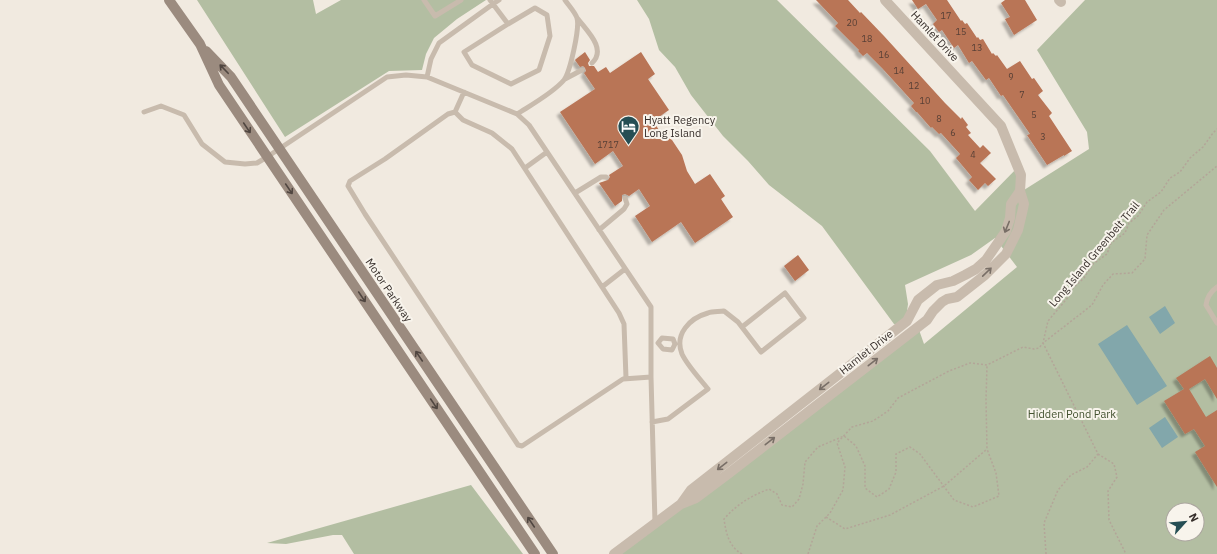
<svg xmlns="http://www.w3.org/2000/svg" width="1217" height="554" viewBox="0 0 1217 554" font-family="'IBM Plex Sans',sans-serif">
	<style>
		.green { fill: #b3bea2; fill-rule: evenodd }
		.water { fill: #82a7ab }
		.building { fill: #b97456; filter: url(#shadow) }
		.lines { fill: none; stroke-linecap: round; stroke-linejoin: round }
		.path { stroke: #b3a598; stroke-width: 1.5; stroke-dasharray: 2 2; stroke-linecap: butt }
		.service { stroke: #c8bbad; stroke-width: 5 }
		.minor { stroke: #c8bbad; stroke-width: 10 }
		.secondary { stroke: #9b8b7f; stroke-width: 10 }
		.oneway { stroke: #504640 }
		.oneway2 { stroke: #786e66 }
		.labels { text-anchor: middle; stroke-width: 4; stroke-linejoin: round; paint-order: stroke }
		.number-label { font-size: 9px; fill: #584036 }
		.street-label { font-size: 11px; fill: #372f2b; stroke: #f8f4ec }
		.poi-label { font-size: 11px; fill: #372f2b; stroke: #f8f4ec; text-anchor: start }
		.park-label { font-size: 11px; fill: #445331; stroke: #f8f4ec }
	</style>
	<defs>
		<filter id="shadow"><feDropShadow dx="-3.5" dy="3.5" stdDeviation="1" flood-color="#0004"/></filter>
	</defs>
	<rect width="100%" height="100%" fill="#f1eae0"/>
	<!-- green -->
	<path class="green" d="M197,0H313L316,14L341,0H486L457,19L434,38L426,54L422,70L389,71L285,137Z
		M637,0H777L930,151L975,211L1020,165L1024,190L1089,149L1087,132L1037,50L1085,0H1217V554H614L918,327L924,344L1017,267L995,238L971,255L905,285L908,304L905,326L894,324L822,226L769,185L748,161L723,136L691,95L675,67L659,50L649,19ZM1173,510H1197V534H1173Z
		M471,485L523,554H354L342,535H333L286,544L267,543Z"/>
	<!-- water -->
	<path class="water" d="M1165,306L1175,323L1160,334L1149,317Z
		M1127,325L1167,386L1137,405L1098,344Z
		M1165,417L1178,437L1162,448L1149,428Z"/>
	<!-- building -->
	<path class="building" d="M816,0H848L860,13L861,12L884,36L945,103L961,119L962,117L968,125L966,127L971,133L968,135L980,148L983,145L991,153L980,163L996,179L988,186L985,183L978,190L969,180L972,177L956,158L960,154L941,133L939,134L932,127L931,128L917,112H916L911,106L914,103L882,68L867,53L863,56L858,51L859,50L835,26L838,23Z
		M912,0H947L961,21L962,20L965,24L967,23L977,38L978,37L980,40L983,39L992,54L993,53L996,56L997,55L1007,69L1020,61L1032,79L1034,78L1043,91L1038,95L1052,113L1049,116L1072,151L1064,156V155L1047,165L1027,135L1030,134L1003,95L1001,96L989,78L986,80L972,61L969,63L958,45L954,48L942,30L939,32L933,24L937,20L926,4L918,9Z
		M1005,0H1025L1037,20L1014,35L1005,19L1010,17L1001,3Z
		M585,52L590,60L588,63L589,66H594L598,72L606,67L610,73L641,52L655,74L648,79L669,110L653,121L661,133L672,140L682,155L687,171L695,184L710,174L725,196L721,199L733,217L695,243L681,222L652,242L635,216L650,206L639,189L629,196L625,194L622,195V201L615,206L599,183L608,180L610,177L609,175L623,166L613,151L595,164L560,112L595,89L584,73L586,71L585,68L583,66L580,67L575,60L576,59Z
		M798,255L809,270L795,281L784,266Z
		M1210,356L1217,368V399L1205,379L1189,389L1206,417L1217,410V487L1195,452L1205,446L1194,429L1185,434L1164,401L1184,389L1176,378Z"/>
	<g class="lines">
		<!-- path -->
		<path class="path" d="M1098,454L1114,464L1117,477L1108,491L1109,520L1126,554
			M826,517L845,529L890,515L944,486L987,449
			M742,554C729,547 726,533 724,519C737,504 751,496 769,489L777,494L782,505L792,507L799,499L803,484L805,462L818,447L844,436L856,446L865,466V488L877,497L889,489L896,472V454L910,447L920,454L954,500L973,507L999,496L996,473L987,449L986,400L987,365
			M808,554L817,526L830,513L843,490L845,467L837,443L852,427L873,421L888,411L898,398L949,371L970,363L987,365L1023,347L1034,349L1039,348L1043,343L1048,321L1070,295L1072,289L1084,278L1093,264L1107,254L1111,243L1125,233L1129,223L1138,216L1147,202L1161,192L1170,178L1180,172L1190,158L1203,147L1213,133L1217,129
			M1046,554L1044,523L1058,490L1071,475L1087,467L1098,454L1043,343L1092,305L1103,285L1113,274L1132,273L1145,259L1147,235L1164,210L1217,166"/>
		<!-- service -->
		<path class="service" d="M424,0L435,16L461,0
			M490,0L493,4L499,0
			M578,19C587,31 607,49 592,63
			M427,77L431,59L439,43L493,4L508,24L464,52L472,65L511,84L539,70L550,36L547,15L535,8L508,24
			M565,79L582,70
			M464,92L455,112L448,114L385,159L350,181L348,186L365,214L518,445L522,446L623,379L651,377
			M144,112L161,106L184,115L202,144L225,162L245,164L257,163L267,157L387,77L406,75L427,77L517,114L529,125L651,307V377L655,523
			M455,112L463,120L492,133L512,149L619,313L624,324L626,378
			M517,114C531,105 553,93 564,80C570,72 580,28 577,18C575,12 569,6 565,0
			M525,168L547,152
			M575,193L601,177H606
			M599,230L624,209L627,204L625,198
			M602,287L625,269
			M1217,287C1210,292 1207,297 1206,305L1217,323
			M662,338L673,339L675,344L672,350L663,349L658,343Z
			M652,422L668,419L708,389C700,379 687,365 682,354C674,334 690,318 708,313C713,311 719,312 724,311L738,322L761,352L804,318L785,293L742,327"/>
		<!-- minor -->
		<path class="minor" d="M1059,0L1061,2
			M681,504L691,490L907,321L918,300L937,285L953,281L965,275L976,269L986,260L1006,231L1010,218L1011,204L1020,191
			M614,554L681,504L696,498L728,474L927,320L933,311L942,302L947,299L957,297L985,275L1006,254L1018,230L1022,213L1024,204L1020,191L1021,175L1001,126L885,0"/>
		<!-- secondary -->
		<path class="secondary" d="M169,0L200,44L219,85L535,554
			M206,51L231,77L553,554"/>
	</g>
	<!-- one-way arrows -->
	<defs><path id="oneway-shaft" d="M-6 0H5M1.5-3L5.5 0L1.5 3" fill="none" stroke-width="1.6" stroke-linecap="round" stroke-linejoin="round"/></defs>
	<g class="oneway">
		<use href="#oneway-shaft" transform="translate(224 69) rotate(-134)"/>
		<use href="#oneway-shaft" transform="translate(247 128) rotate(56)"/>
		<use href="#oneway-shaft" transform="translate(289 189) rotate(56)"/>
		<use href="#oneway-shaft" transform="translate(362 297) rotate(56)"/>
		<use href="#oneway-shaft" transform="translate(419 356) rotate(-124)"/>
		<use href="#oneway-shaft" transform="translate(434 404) rotate(56)"/>
		<use href="#oneway-shaft" transform="translate(531 522) rotate(-124)"/>
	</g>
	<g class="oneway2">
		<use href="#oneway-shaft" transform="translate(1007 227) rotate(112)"/>
		<use href="#oneway-shaft" transform="translate(987 272) rotate(-44)"/>
		<use href="#oneway-shaft" transform="translate(873 362) rotate(-38)"/>
		<use href="#oneway-shaft" transform="translate(824 386) rotate(142)"/>
		<use href="#oneway-shaft" transform="translate(770 441) rotate(-38)"/>
		<use href="#oneway-shaft" transform="translate(722 466) rotate(142)"/>
	</g>
	<!-- icons -->
	<defs>
		<symbol id="hotel-pin" viewBox="-11 -11 22 30"><path d="M0 17L-7.5 6A9.5 9.5 0 1 1 7.5 6Z" fill="#254e54" stroke="#f8f4ec"/><path d="M-6-4.5h1.5V1H6V5H4.5V3h-9V5H-6ZM-4 0a1.8 1.8 0 1 1 3.6 0ZM.5 0V-2.5h3Q6-2.5 6 0Z" fill="#fff"/></symbol>
	</defs>
	<g fill-rule="evenodd">
		<use href="#hotel-pin" x="616" y="114" width="25" height="34"/>
	</g>
	<g class="labels">
		<!-- number labels -->
		<g class="number-label">
			<text x="946" y="19">17</text>
			<text x="852" y="26">20</text>
			<text x="961" y="35">15</text>
			<text x="867" y="42">18</text>
			<text x="977" y="51">13</text>
			<text x="884" y="58">16</text>
			<text x="899" y="74">14</text>
			<text x="1011" y="80">9</text>
			<text x="914" y="89">12</text>
			<text x="1022" y="98">7</text>
			<text x="925" y="104">10</text>
			<text x="1034" y="118">5</text>
			<text x="939" y="122">8</text>
			<text x="953" y="136">6</text>
			<text x="1043" y="140">3</text>
			<text x="608" y="148">1717</text>
			<text x="973" y="158">4</text>
		</g>
		<!-- street labels -->
		<g class="street-label">
			<text transform="translate(935 36) rotate(47)" y="4">Hamlet Drive</text>
			<text transform="translate(1094 254) rotate(-50)" y="4">Long Island Greenbelt Trail</text>
			<text transform="translate(389 290) rotate(56)" y="4">Motor Parkway</text>
			<text transform="translate(866 352) rotate(-38)" y="4">Hamlet Drive</text>
		</g>
		<!-- poi labels -->
		<g class="poi-label">
			<text x="644" y="124">Hyatt Regency<tspan x="644" dy="13">Long Island</tspan></text>
		</g>
		<!-- park labels -->
		<g class="park-label">
			<text x="1072" y="418">Hidden Pond Park</text>
		</g>
	</g>
	<!-- north arrow -->
	<g transform="translate(1185 522) rotate(63)"><circle r="19" fill="#f8f4ec" stroke="#aba59f"/>
	<path d="M0-3L7 15L0 10L-7 15Z" fill="#254e54"/>
	<text y="-6" font-size="11" font-weight="bold" text-anchor="middle" fill="#372f2b">N</text>
	</g>
</svg>
